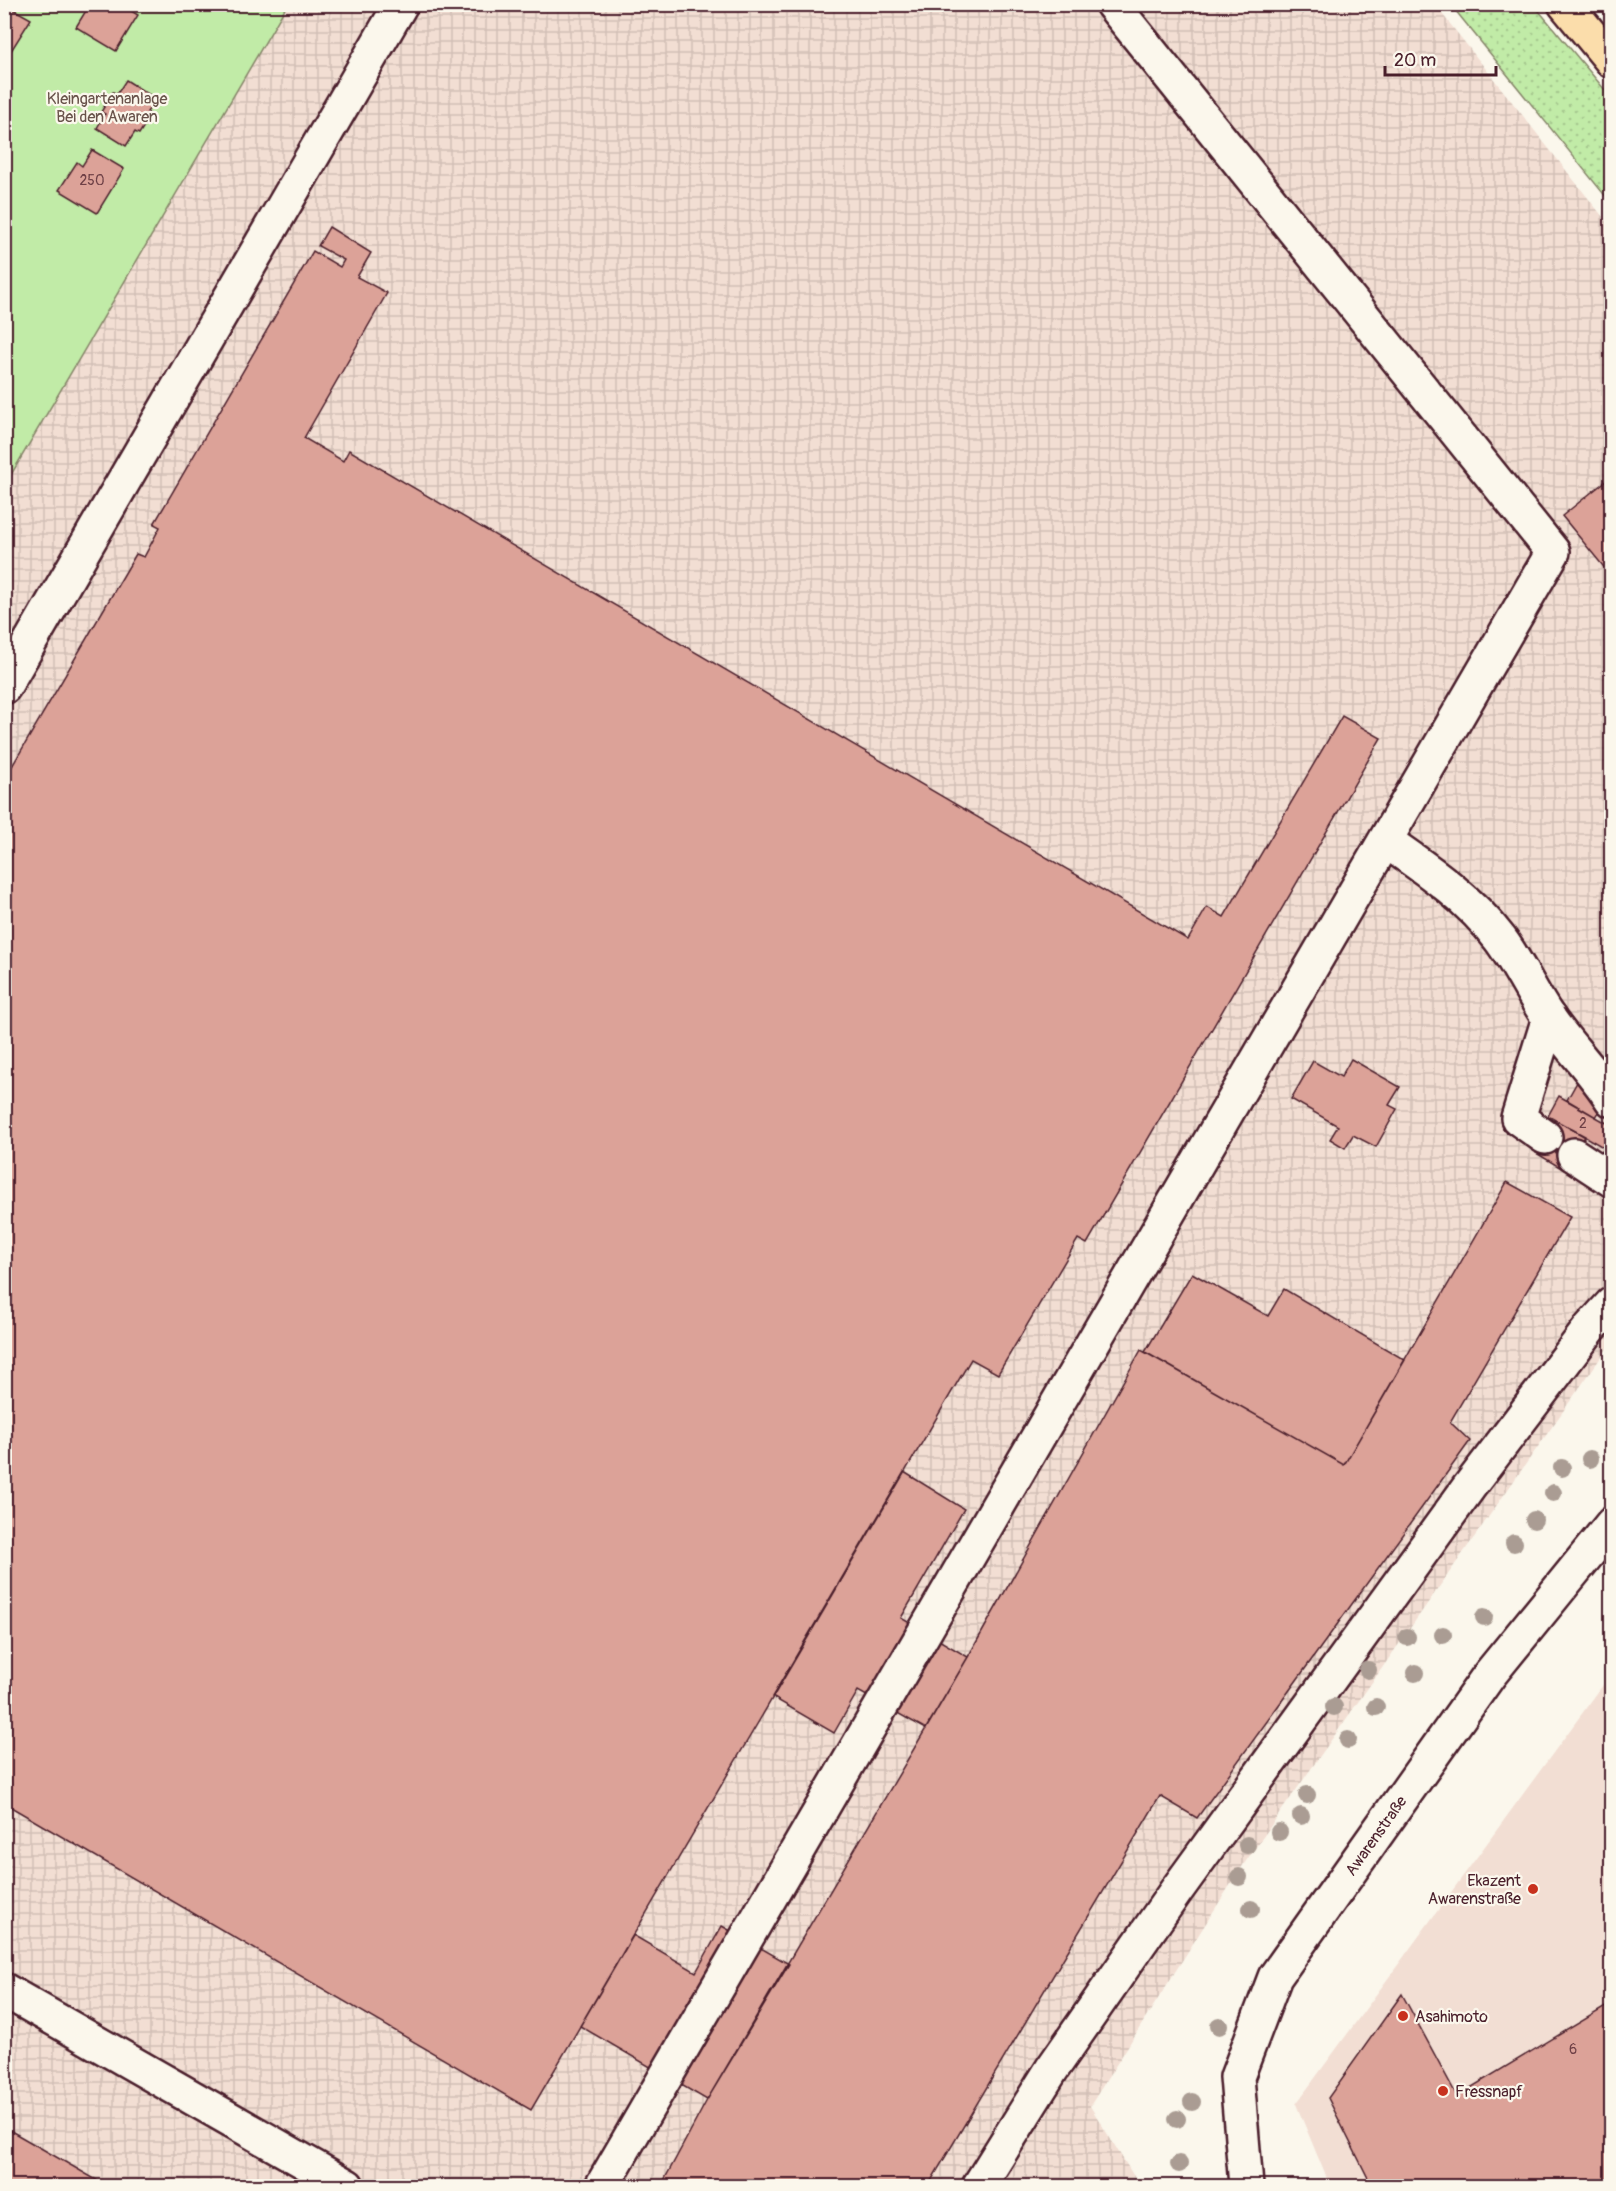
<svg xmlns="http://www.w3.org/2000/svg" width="1616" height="2191" viewBox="0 0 1616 2191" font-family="Pangolin,sans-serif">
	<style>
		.built { fill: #f2ded3 }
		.industrial { fill: url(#industrial-grid) }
		.grass { fill: url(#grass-dots); stroke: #868569; stroke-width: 1.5 }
		.garden { fill: #c1eba7; stroke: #868569; stroke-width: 1.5 }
		.building { fill: #dca298; stroke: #4a1f2b; stroke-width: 1.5 }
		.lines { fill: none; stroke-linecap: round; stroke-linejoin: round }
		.minor-casing { stroke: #4a1f2b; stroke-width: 38 }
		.major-casing { stroke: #4a1f2b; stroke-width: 38 }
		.minor { stroke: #fbf7ec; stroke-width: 33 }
		.major { stroke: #fbddab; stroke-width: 33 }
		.tree { fill: #aa9c93 }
		.poi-dot { fill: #c8321e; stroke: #fbf7ec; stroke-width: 2 }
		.labels { text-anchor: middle; stroke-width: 4.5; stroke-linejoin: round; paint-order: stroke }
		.number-label { font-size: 14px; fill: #6e4046 }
		.park-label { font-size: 16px; fill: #68524a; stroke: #fbf7ec }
		.street-label { font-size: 16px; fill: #4a1f2b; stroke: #fbf7ec }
		.poi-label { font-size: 16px; fill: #4a1f2b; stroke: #fbf7ec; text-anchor: start }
	</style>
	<defs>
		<pattern id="industrial-grid" width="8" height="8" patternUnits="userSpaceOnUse" patternTransform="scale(1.5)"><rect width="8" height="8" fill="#f2ded3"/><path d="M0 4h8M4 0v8" fill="none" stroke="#d1beb5"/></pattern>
		<pattern id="grass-dots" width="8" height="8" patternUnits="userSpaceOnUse" patternTransform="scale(1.5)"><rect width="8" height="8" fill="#c1eba7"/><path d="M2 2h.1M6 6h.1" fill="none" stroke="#a7c990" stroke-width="1.8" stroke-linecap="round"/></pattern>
	</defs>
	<rect width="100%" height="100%" fill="#fbf7ec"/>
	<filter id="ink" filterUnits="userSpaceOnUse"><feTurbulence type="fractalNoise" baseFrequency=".0167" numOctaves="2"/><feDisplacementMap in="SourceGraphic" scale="12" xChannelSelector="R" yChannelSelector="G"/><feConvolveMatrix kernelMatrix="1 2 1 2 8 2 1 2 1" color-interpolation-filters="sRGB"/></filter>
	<g filter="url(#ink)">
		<!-- built -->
		<path class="built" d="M1611,1674V2186H1330L1296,2104Z"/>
		<!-- industrial -->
		<path class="industrial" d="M287,5H1435L1611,227V1343L1239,1871L1090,2106L1140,2186H5V485Z"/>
		<!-- grass -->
		<path class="grass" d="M1451,5H1534L1610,96L1612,98L1611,203Z"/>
		<!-- garden -->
		<path class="garden" d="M5,5H287L5,485Z"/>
		<!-- building -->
		<path class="building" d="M4,4L31,19L4,62Z
			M90,4H120L138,15L116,51L76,27Z
			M126,80L156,99L147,112L151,115L139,134L135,132L126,146L97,128L105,114L101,112L113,92L117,94Z
			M92,150L124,169L97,213L59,190L77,162L82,166Z
			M329,227L371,253L357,277L387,293L304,438L343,461L349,450L1188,940L1207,907L1224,917L1342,716L1381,738L1087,1244L1078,1239L998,1374L971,1359L531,2110L4,1803V780L136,554L144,557L160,527L154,524L313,251L340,267L344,260L318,246Z
			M1612,476V577L1562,516Z
			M1351,1059L1400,1087L1389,1105L1397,1109L1376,1147L1353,1135L1345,1148L1330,1139L1338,1126L1291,1099L1313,1061L1341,1077Z
			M1581,1075L1604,1103L1596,1117L1567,1100Z
			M1559,1096L1612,1126V1132L1603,1147L1548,1116Z
			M1555,1120L1585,1136L1566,1171L1536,1153Z
			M1507,1182L1570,1217L1450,1422L1470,1441L1197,1818L1160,1796L928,2186H661L707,2100L968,1657L1141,1350L1344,1465Z
			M1192,1273L1268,1316L1284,1289L1405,1360L1344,1465L1145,1352Z
			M904,1472L964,1509L901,1618L968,1657L926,1729L858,1691L834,1733L772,1697Z
			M722,1926L789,1964L707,2100L580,2026L633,1935L696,1972Z
			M1402,1994L1457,2096L1612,2003V2186H1372L1328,2098Z
			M4,2127L107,2186H4Z"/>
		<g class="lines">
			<defs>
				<g id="minor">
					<path d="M4,687L401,4"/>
					<path d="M1386,841C1428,870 1469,898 1500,939C1518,963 1531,992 1548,1017C1568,1046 1593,1070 1612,1100"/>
					<path d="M1545,1137L1518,1118L1549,1018"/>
					<path d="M1574,1155L1612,1180"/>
					<path d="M4,1990L347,2186"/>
					<path d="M602,2186L1553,552L1112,4"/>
					<path d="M979,2186L1052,2069L1176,1891L1469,1487L1590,1328L1612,1304"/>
					<path id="s1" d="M1246,2186L1237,2077L1275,1977L1490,1674L1612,1524"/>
				</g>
				<path id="major" d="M1565,4L1612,61"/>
			</defs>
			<!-- minor casing -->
			<use href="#minor" class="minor-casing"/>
			<!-- major casing -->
			<use href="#major" class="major-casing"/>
			<!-- minor -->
			<use href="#minor" class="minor"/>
			<!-- major -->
			<use href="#major" class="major"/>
		</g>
		<!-- trees -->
		<g class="tree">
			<circle cx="1590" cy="1459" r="9"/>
			<circle cx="1562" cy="1468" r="9"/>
			<circle cx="1553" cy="1493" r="9"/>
			<circle cx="1534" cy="1520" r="9"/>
			<circle cx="1514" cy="1543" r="9"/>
			<circle cx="1484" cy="1617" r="9"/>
			<circle cx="1443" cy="1635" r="9"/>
			<circle cx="1407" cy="1637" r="9"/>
			<circle cx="1368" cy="1670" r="9"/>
			<circle cx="1415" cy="1673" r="9"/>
			<circle cx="1334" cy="1707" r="9"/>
			<circle cx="1376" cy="1707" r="9"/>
			<circle cx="1348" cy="1740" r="9"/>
			<circle cx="1307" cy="1795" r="9"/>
			<circle cx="1301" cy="1816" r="9"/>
			<circle cx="1279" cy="1832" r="9"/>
			<circle cx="1247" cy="1845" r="9"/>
			<circle cx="1239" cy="1877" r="9"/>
			<circle cx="1251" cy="1909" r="9"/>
			<circle cx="1219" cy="2026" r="9"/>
			<circle cx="1192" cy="2102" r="9"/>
			<circle cx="1177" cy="2119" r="9"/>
			<circle cx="1179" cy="2164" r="9"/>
		</g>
	</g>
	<!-- markers -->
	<g class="poi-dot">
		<circle cx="1533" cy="1889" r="6"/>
		<circle cx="1403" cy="2016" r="6"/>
		<circle cx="1443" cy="2091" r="6"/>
	</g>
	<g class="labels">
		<!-- number labels -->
		<g class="number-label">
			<text x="92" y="185">250</text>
			<text x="1583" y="1128">2</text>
			<text x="1573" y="2054">6</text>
		</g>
		<!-- park labels -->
		<g class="park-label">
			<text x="107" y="104">Kleingartenanlage<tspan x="107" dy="18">Bei den Awaren</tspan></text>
		</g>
		<!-- street labels -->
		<g class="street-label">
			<text dy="6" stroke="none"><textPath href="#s1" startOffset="390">Awarenstraße</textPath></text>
		</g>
		<!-- poi labels -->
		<g class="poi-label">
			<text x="1521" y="1886" text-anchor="end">Ekazent<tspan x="1521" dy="18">Awarenstraße</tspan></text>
			<text x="1415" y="2022">Asahimoto</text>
			<text x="1455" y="2097">Fressnapf</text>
		</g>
	</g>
	<!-- margin -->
	<rect width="1616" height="2191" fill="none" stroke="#fbf7ec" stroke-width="24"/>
	<rect x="12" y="12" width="1592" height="2167" fill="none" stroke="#4a1f2b" stroke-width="2" filter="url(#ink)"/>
	<!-- scale -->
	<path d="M1385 66v9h111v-9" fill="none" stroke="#4a1f2b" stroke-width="3"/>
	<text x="1394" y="66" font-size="18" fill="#4a1f2b" stroke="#fbf7ec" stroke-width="4.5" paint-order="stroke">20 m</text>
</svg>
